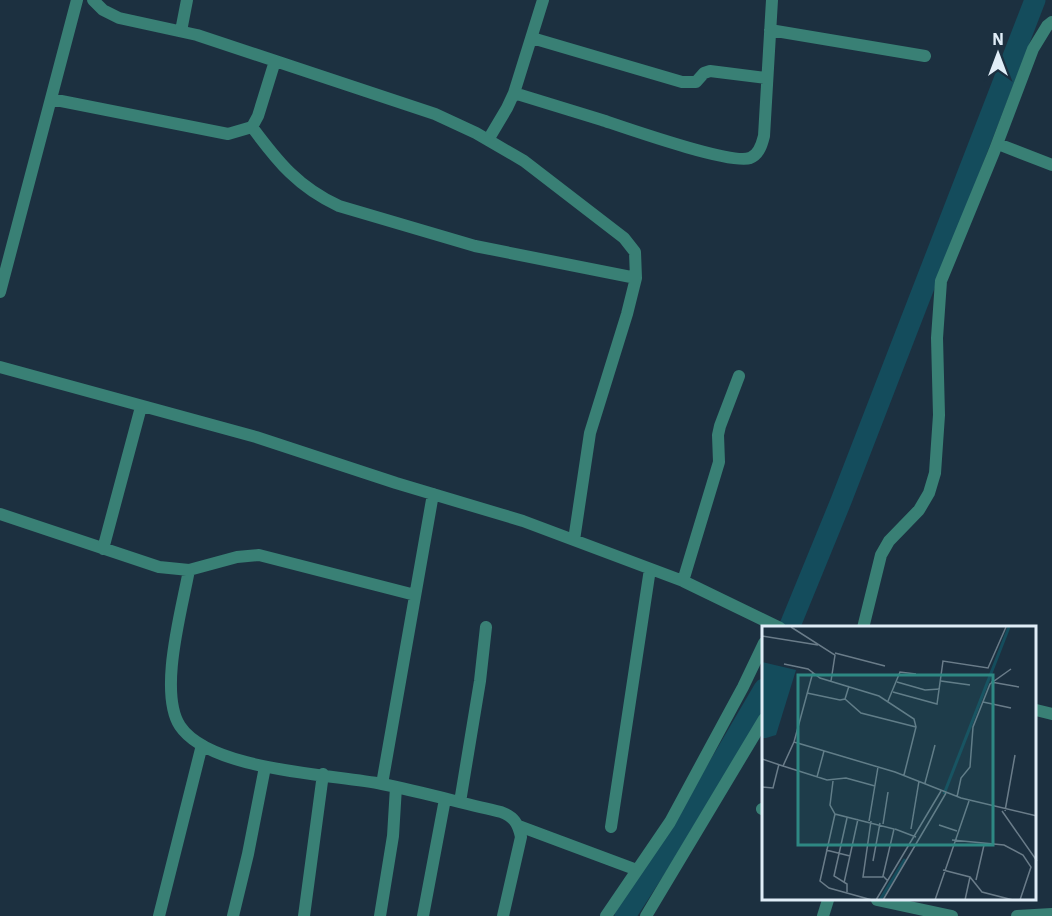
<svg xmlns="http://www.w3.org/2000/svg" width="1052" height="916" viewBox="0 0 1052 916" font-family="'IBM Plex Sans',sans-serif">
	<style>
		.lines { fill: none; stroke-linecap: round; stroke-linejoin: round }
		.canal { stroke: #144c5c; stroke-width: 21 }
		.street { stroke: #398075; stroke-width: 12 }
		.inset-river { fill: none; stroke: #144c5c; stroke-width: 3 }
		.inset-road { fill: none; stroke: #6a7c89; stroke-width: 1.5 }
		.view { fill: #2e8883; fill-opacity: 0.15; stroke: #2e8883; stroke-width: 3 }
		.inset-edge { fill: none; stroke: #e0edf7; stroke-width: 3 }
	</style>
	<rect width="100%" height="100%" fill="#1c3040"/>
	<g class="lines">
		<!-- canal -->
		<path class="canal" d="M789,628L841,501L1035,0
			M625,916L695,807L764,689"/>
		<!-- street -->
		<path class="street" d="M93,0L103,10L119,18L197,35L435,114L476,133L524,161L624,238L635,252L636,278L627,314L590,433L574,540
			M770,30L925,56
			M181,31L187,0
			M532,38L682,82H696L704,73L710,71L766,78
			M514,93C543,102 573,111 602,120C626,128 731,165 750,158C759,155 762,144 764,136L772,0
			M51,99L228,134L252,127L258,116L275,61
			M252,127C278,162 298,187 339,206L475,246L636,278
			M488,140L507,108L514,93L543,0
			M998,144L1052,165
			M0,292L77,0
			M0,367L256,437L396,483L523,521L683,581L780,628
			M0,514L159,567L189,570L237,557L259,555L415,595
			M103,549L141,407
			M189,570C182,609 158,692 180,726C210,771 331,774 382,784C422,792 461,803 501,812C514,817 518,823 521,837L503,916
			M683,581L719,462L718,435L720,426L739,376
			M863,628L881,555L889,541L919,510L929,493L935,473L939,415L937,338L941,281L994,152L1033,49L1047,26L1052,22
			M1036,710L1052,714
			M382,784L433,494
			M460,802L480,681L486,627
			M762,809L764,810
			M519,826L637,870
			M611,827L650,569
			M877,900L952,916
			M159,916L202,745
			M233,916L248,854L265,767
			M304,916L323,774
			M380,916L393,836L396,787
			M423,916L445,799
			M606,916L670,822L743,687L764,643
			M646,916L764,719
			M823,916L828,900
			M1017,916L1052,914"/>
	</g>
	<!-- overview -->
	<g transform="translate(762 626)">
		<rect width="274" height="274" fill="#1c3040"/>
		<path d="M0,36L34,44L14,109L4,112H0Z" fill="#144c5c"/>
		<path class="inset-river" d="M182,168L247,1M118,274L143,233"/>
		<path class="inset-road" d="M29,1L73,29L69,55M0,10L56,19M73,27L123,40M22,38L46,43L58,52L117,70L152,93L154,101L142,149M179,55L208,59M135,56L163,64L178,63M229,56L257,61M131,66L175,78L181,35L226,42L244,1M45,67L78,74L83,73L87,60M83,73L99,87L154,101M126,75L138,46L154,48M221,76L249,82M32,116L51,46M0,133L21,140L32,116L133,146L199,172L275,190M21,140L65,154L84,152L113,160M55,151L62,125M71,155L68,179L73,188L132,203L121,250L126,255M163,157L173,119M0,161L11,162L17,138M195,171L199,152L208,141L211,101L228,58L249,43M240,185L275,235M243,185L253,129M73,188L58,255L67,262L110,274M107,195L116,141M109,195L101,251H121M121,198L126,166M177,199L195,205M133,203L154,211M149,203L157,155M190,214L242,219L261,229L269,241L258,274M64,224L88,230M111,235L118,197M181,244L208,251L220,266L251,274M214,254L222,219M82,257L96,193M85,266V258L72,250L85,192M114,274L179,165M121,274L184,167M173,274L207,175M203,274L208,251"/>
		<path class="view" d="M36,49H231V219H36Z"/>
		<rect width="274" height="274" class="inset-edge"/>
	</g>
	<!-- north arrow -->
	<g transform="translate(998 54)" stroke="#1c3040" stroke-width="4.5" paint-order="stroke">
	<path d="M0-4.5L10 22L0 15L-10 22Z" fill="#e0edf7"/>
	<text y="-9" font-size="16" font-weight="bold" text-anchor="middle" fill="#e0edf7">N</text>
	</g>
</svg>
